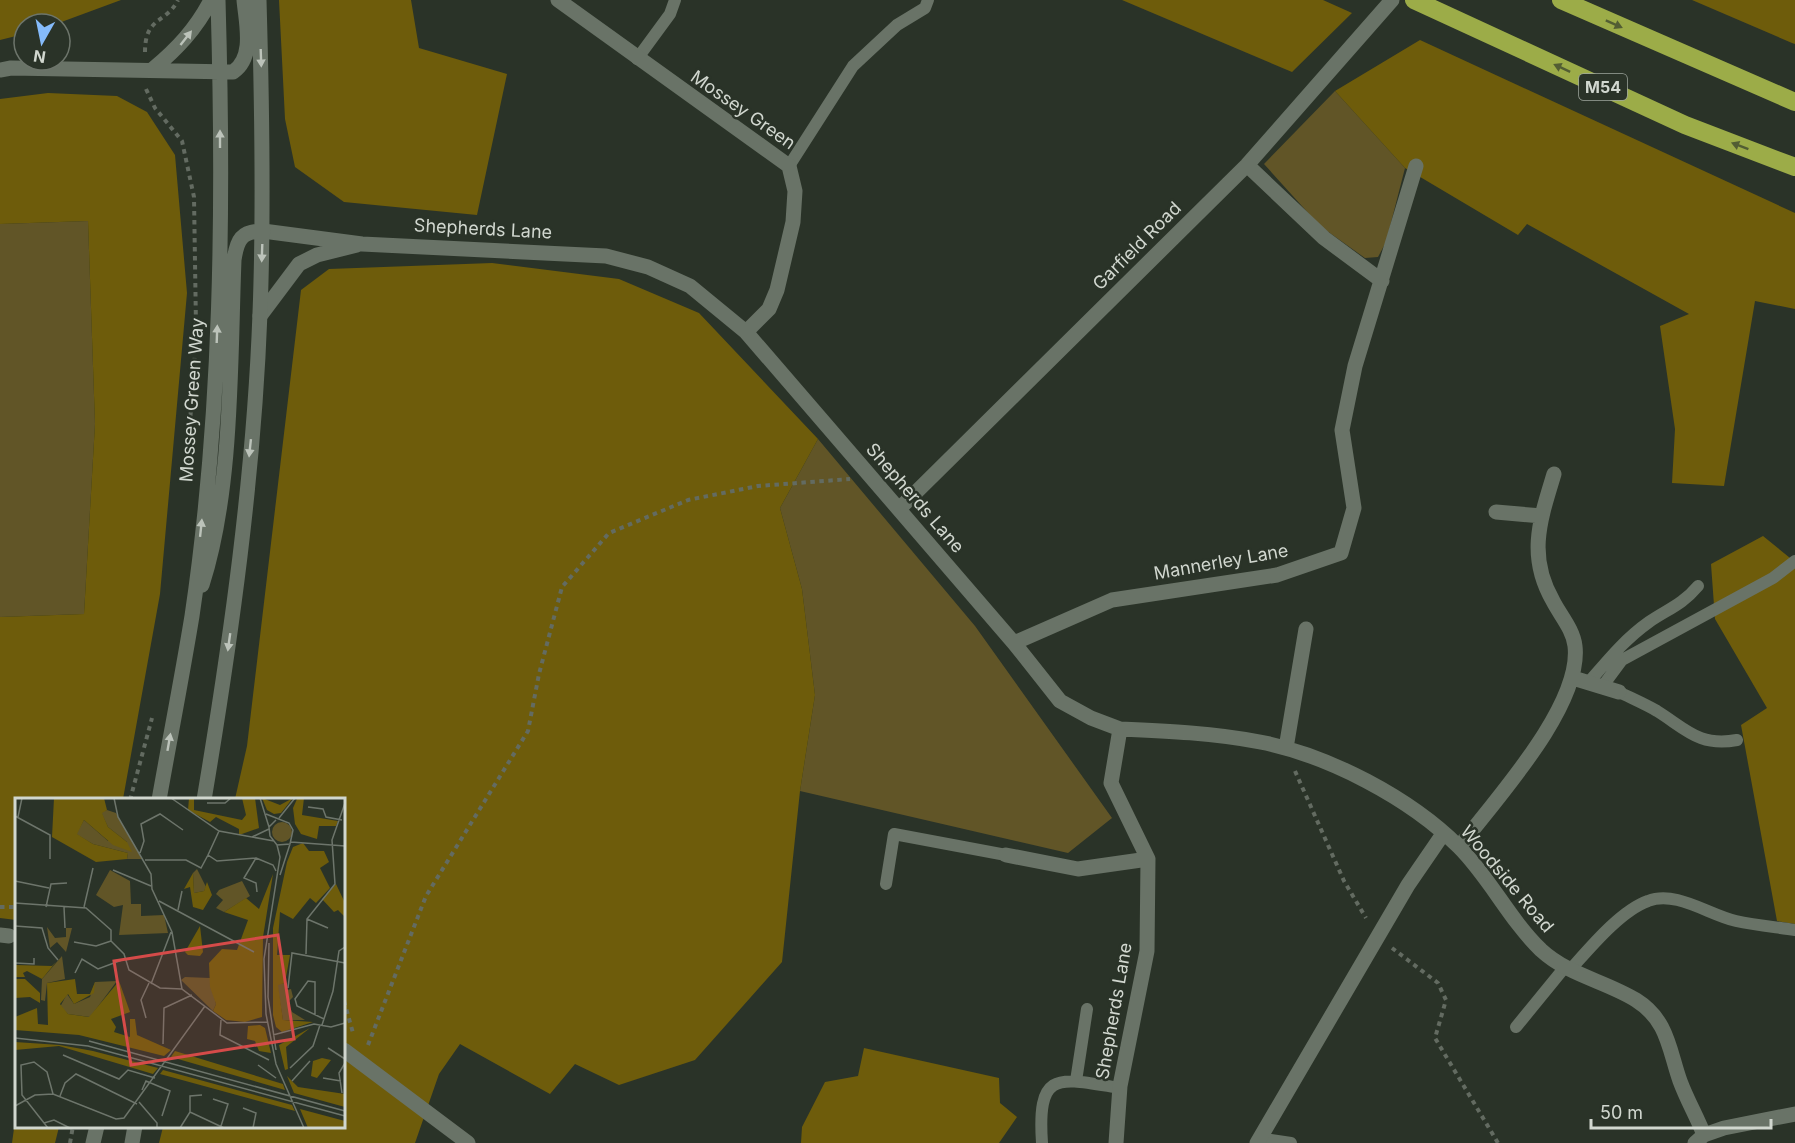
<svg xmlns="http://www.w3.org/2000/svg" width="1795" height="1143" viewBox="0 0 1795 1143" font-family="Inter,sans-serif">
	<style>
		.green { fill: #615527 }
		.forest { fill: #6e5c0b }
		.lines { fill: none; stroke-linecap: round; stroke-linejoin: round }
		.path { stroke: #636b61; stroke-width: 4; stroke-dasharray: 4.5 4.5; stroke-linecap: butt }
		.lane { stroke: #697367; stroke-width: 12 }
		.street { stroke: #697367; stroke-width: 15 }
		.secondary { stroke: #697367; stroke-width: 15 }
		.highway { stroke: #9cac48; stroke-width: 18 }
		.oneway { fill: #525d33 }
		.oneway2 { fill: #bcc3ba }
		.labels { text-anchor: middle; stroke-width: 5; stroke-linejoin: round; paint-order: stroke }
		.shield { fill: #2a3328; stroke: #9fa69d; stroke-width: 1.5 }
		.shield-label { font-size: 16px; font-weight: bold; fill: #d1d7cf }
		.street-label { font-size: 18px; fill: #d1d7cf; stroke: #2a3328 }
		.inset-road { fill: none; stroke: #6d756b; stroke-width: 1.5 }
		.view { fill: #d54b49; fill-opacity: 0.15; stroke: #d54b49; stroke-width: 3 }
		.inset-edge { fill: none; stroke: #d1d7cf; stroke-width: 3 }
	</style>
	<rect width="100%" height="100%" fill="#2a3328"/>
	<!-- green -->
	<path class="green" d="M1335,91L1405,168L1386,242L1378,257L1365,258L1320,226L1264,164Z
		M88,221L95,424L84,614L0,617V224Z
		M818,439L975,626L1112,818L1068,853L800,791L815,695L802,589L780,508Z"/>
	<!-- forest -->
	<path class="forest" d="M0,0H121L56,24H24V34L0,40Z
		M279,0H411L419,48L507,74L477,215L344,202L295,167L285,119Z
		M1122,0H1323L1352,13L1292,72Z
		M1692,0H1795V44L1792,43Z
		M1420,40L1795,213V309L1755,301L1724,486L1672,483L1675,429L1660,326L1689,314L1527,224L1518,235L1405,168L1335,91Z
		M48,93L117,96L147,112L175,155L187,293L160,594L123,799L16,800V920L0,918V617L84,614L95,424L88,221L0,224V99Z
		M492,263L619,279L699,313L818,439L780,508L802,589L815,695L800,791L782,962L695,1060L619,1085L575,1064L550,1094L460,1044L439,1074L415,1143H159L163,1127L344,1126V800L235,799L247,746L301,290L329,269Z
		M1763,536L1795,562V924L1777,921L1741,725L1767,708L1715,619L1711,564Z
		M864,1048L999,1078L1000,1103L1017,1117L999,1143H801L802,1127L825,1082L858,1076Z
		M16,1114V1126L59,1127L55,1143H12Z"/>
	<g class="lines">
		<!-- path -->
		<path class="path" d="M145,52C145,16 166,24 178,0
			M146,89L155,108L182,141L194,197L196,327
			M186,479L195,352
			M1295,771L1344,881L1366,918
			M130,800L152,718
			M0,907H16
			M1392,948L1438,983L1446,1000L1435,1038L1498,1143
			M344,1001L353,1033
			M368,1045L426,896L528,731L539,674L562,587L609,533L688,500L758,486L850,479
			M70,1143L73,1126"/>
		<!-- lane -->
		<path class="lane" d="M637,59L670,14L675,0
			M789,166L853,66L897,25L925,8L928,0
			M1589,682C1608,660 1625,639 1649,622C1668,609 1682,605 1698,586
			M1602,687L1622,660L1773,578L1795,561
			M1619,692C1631,698 1645,704 1657,711C1686,729 1699,747 1737,740
			M886,884L894,834L1006,855
			M1570,970C1589,949 1620,911 1648,901C1676,890 1709,915 1736,921C1755,925 1775,927 1795,930
			M1516,1027L1565,967
			M1076,1081L1087,1009
			M1259,1138L1291,1143
			M1042,1143C1037,1069 1058,1078 1120,1088"/>
		<!-- street -->
		<path class="street" d="M558,0L789,166L795,191L793,222L777,290L769,309L746,332
			M1247,165L1324,238L1382,281
			M263,231L362,244L606,256L648,267L690,286L746,332L1014,643L1060,701L1091,718L1120,729L1111,783L1148,859L1147,951L1120,1086L1116,1143
			M260,316L299,264L317,255L357,245
			M899,509L1247,165L1392,0
			M1496,512L1542,516
			M1014,643L1112,600L1277,575L1341,553L1354,508L1342,430L1355,366L1416,166
			M1573,678L1619,692
			M1120,729C1167,731 1214,733 1260,742C1328,755 1410,798 1459,847C1490,878 1509,919 1541,950C1568,975 1605,981 1636,1000C1668,1020 1669,1050 1680,1081C1687,1100 1697,1117 1704,1135L1695,1143
			M1286,748L1306,629
			M1459,847C1495,800 1582,706 1575,646C1573,629 1560,615 1553,601C1527,556 1540,520 1554,474
			M1006,855L1078,869L1148,859
			M0,935L9,936
			M344,1050L468,1143
			M1704,1135L1724,1128L1795,1114
			M1257,1143L1408,885L1443,834"/>
		<!-- secondary -->
		<path class="secondary" d="M153,69C177,49 196,29 211,0
			M0,70L11,68L233,72C255,57 246,23 244,0
			M202,585C233,489 230,361 234,260C237,240 241,231 263,231
			M159,800C170,738 182,677 192,616C222,413 224,205 218,0
			M204,800C231,639 254,476 260,313C264,209 262,104 259,0
			M93,1143L97,1126
			M132,1143L135,1126"/>
		<!-- highway -->
		<path class="highway" d="M1414,0L1685,125L1795,167
			M1561,0L1795,102"/>
	</g>
	<!-- one-way arrows -->
	<defs><path id="oneway-solid" d="M-6-.8H1V-3.2L6.5 0L1 3.2V.8H-6Z" transform="scale(1.5)"/></defs>
	<g class="oneway">
		<use href="#oneway-solid" transform="translate(1614 24) rotate(24)"/>
		<use href="#oneway-solid" transform="translate(1562 68) rotate(-155)"/>
		<use href="#oneway-solid" transform="translate(1740 146) rotate(-159)"/>
	</g>
	<g class="oneway2">
		<use href="#oneway-solid" transform="translate(186 38) rotate(-52)"/>
		<use href="#oneway-solid" transform="translate(261 58) rotate(88)"/>
		<use href="#oneway-solid" transform="translate(220 139) rotate(-90)"/>
		<use href="#oneway-solid" transform="translate(262 253) rotate(92)"/>
		<use href="#oneway-solid" transform="translate(217 334) rotate(-88)"/>
		<use href="#oneway-solid" transform="translate(250 448) rotate(96)"/>
		<use href="#oneway-solid" transform="translate(201 528) rotate(-84)"/>
		<use href="#oneway-solid" transform="translate(229 642) rotate(98)"/>
		<use href="#oneway-solid" transform="translate(169 742) rotate(-80)"/>
	</g>
	<g class="labels">
		<!-- shield labels -->
		<rect class="shield" x="1579" y="74" width="48" height="26" rx="4.5"/>
		<g class="shield-label">
			<text x="1603" y="93">M54</text>
		</g>
		<!-- street labels -->
		<g class="street-label">
			<text transform="translate(743 110) rotate(35)" y="6">Mossey Green</text>
			<text transform="translate(483 229) rotate(3)" y="6">Shepherds Lane</text>
			<text transform="translate(1137 246) rotate(-45)" y="6">Garfield Road</text>
			<text transform="translate(192 400) rotate(-86)" y="6">Mossey Green Way</text>
			<text transform="translate(915 498) rotate(49)" y="6">Shepherds Lane</text>
			<text transform="translate(1221 562) rotate(-10)" y="6">Mannerley Lane</text>
			<text transform="translate(1507 879) rotate(50)" y="6">Woodside Road</text>
			<text transform="translate(1114 1011) rotate(-80)" y="6">Shepherds Lane</text>
		</g>
	</g>
	<!-- overview -->
	<g transform="translate(15 798)">
		<rect width="330" height="330" fill="#2a3328"/>
		<path d="M92,12L101,15L127,61H112L113,55L78,46L61,36L69,22L93,43L112,44L93,29L86,14ZM257 34a10 10 0 1 1 20 0a10 10 0 1 1-20 0ZM182,71L191,89L189,93L179,95L178,75ZM95,72L115,83L116,106H126V118L149,117L153,135L104,137L108,107L99,109L81,97ZM227,83L235,98L209,114L201,110L208,102L201,96L204,92ZM32,129L40,140L51,139V130H57L51,154L42,144L35,150ZM47,158L50,181L32,185L30,203L26,202L27,181ZM170,179L195,180L201,206L198,213L166,182ZM102,183L75,219L53,216L45,209L52,196L59,206L75,199L80,184ZM270,185L272,192L276,191L278,199L273,204L277,214L290,222H268L262,186Z" fill="#615527"/>
		<path d="M39,0H89L92,12L87,15L93,29L112,44L117,54L98,47L69,22L62,36L78,46L113,55L112,61L81,64L37,39ZM174,0H179V12L227,22L231,17L227,0H240L244,30L224,37V31L201,19L195,24L173,12ZM247,0L265,7L278,0L266,15L259,16L252,12ZM289,0L287,17L323,23L321,28H304L302,41L286,36L280,26L278,10L282,1ZM288,45L294,53H309L314,64L305,70L315,90L301,105L295,100L278,121L265,114L262,157H275L270,185L263,187L268,222L298,224L267,234L261,229L258,217V130L272,64L278,49ZM178,75L179,95L189,93L192,84L197,97L188,112L178,109L175,89L169,91ZM258,76L248,139L247,219L230,224L211,222L198,213L201,206L195,189L194,165L207,151L222,152L233,122L209,114L231,100L244,111ZM321,86L330,105L329,118L323,112L319,114L307,101ZM185,128L188,154L185,158L173,157L170,154ZM41,164L27,181L12,173L8,175L10,179H0V167L37,168ZM0,181H10L25,195V205L15,199L0,200ZM60,181L62,196H75L80,184L79,195L59,206L53,196L45,206L53,216L74,219L104,183L115,214L96,221L101,229L99,234L115,239V221H120L122,237L156,252L149,258L64,237L0,232V219L22,210L23,226L33,227L32,185ZM245,227L250,230L256,255L244,253L240,243L232,241L233,228ZM295,230L271,249L273,271L270,272L264,247ZM0,244L45,247L78,253L143,270L138,276L44,248L0,252ZM160,253L268,286L270,292L156,259ZM307,260L316,262L302,280L296,278L298,263ZM148,272L277,307L280,313L145,276ZM272,278L283,289L330,296V309L279,295ZM285,311L330,323V330H293Z" fill="#6e5c0b"/>
		<path class="inset-road" d="M99,0L103,19L136,76L137,91L157,134L167,191L212,225L252,224M156,0L204,33L259,43M245,0L254,29M192,5H210L216,0M293,9L308,11L311,19L327,22M251,16L274,25L278,32L275,46L262,47L255,38L254,29L261,22M0,18L35,37V61M3,19L7,0M264,20L280,0M204,33L193,57L202,63L241,60M237,39L254,31M276,44L330,48M262,47L265,59L249,161L251,216L261,266L289,330M125,55L129,43L126,26L145,16L168,32M130,62H171L186,70L193,57M98,72L136,88M265,77L275,46M0,83L34,90M242,94L241,85L229,80L241,60L258,67L261,73M144,103L239,154M0,105L71,110L96,132V143L109,156L114,172L145,190L167,191M31,109L36,86L52,85M49,109L50,130M69,109L78,70M163,112L167,93M292,121L313,130M0,128L27,130L33,150L43,162M59,144L81,148L96,143M254,145L253,199L261,252M291,156L292,121L320,86L317,42L330,5M0,165L19,166V160M60,175L67,161L83,171L107,162M136,186L156,134M273,190L277,155L330,165M300,217V184L293,183L280,201L282,208L309,221M131,220L126,202L134,185M206,222L205,237L254,262M307,227L318,193L324,153L330,149M258,237L299,226L316,229L330,225M0,240L73,248L330,318M74,243L330,313M148,246L149,210L177,197M313,250L330,261M48,257L104,281L113,272L140,280M243,267L261,280M275,270L298,248L305,227M308,280L326,283M277,283L295,263M127,292L131,283L155,293L147,318M327,295L324,275L330,265M45,298L50,285L61,276L122,306M198,301L213,306L206,328M124,304L142,325V330M0,308L20,297L38,296L101,321L109,320L190,208M228,310L241,315L238,330M175,314V298L187,297M29,325L39,322L55,330M33,330L7,297L6,267L19,264L32,274L38,296M165,330L175,314L209,330"/>
		<path class="view" d="M263,137L279,241L116,267L99,163Z"/>
		<rect width="330" height="330" class="inset-edge"/>
	</g>
	<!-- north arrow -->
	<g transform="translate(42 42) rotate(189)"><circle r="28" fill="#2a3328" stroke="#6d756b" stroke-width="1.5"/>
	<path d="M0-4.5L10 22L0 15L-10 22Z" fill="#85bbfb"/>
	<text y="-9" font-size="16" font-weight="bold" text-anchor="middle" fill="#d1d7cf">N</text>
	</g>
	<!-- scale -->
	<path d="M1591 1119v9h180v-9" fill="none" stroke="#d1d7cf" stroke-width="3"/>
	<text x="1600" y="1119" font-size="18" fill="#d1d7cf" stroke="#2a3328" stroke-width="4.5" paint-order="stroke">50 m</text>
</svg>
